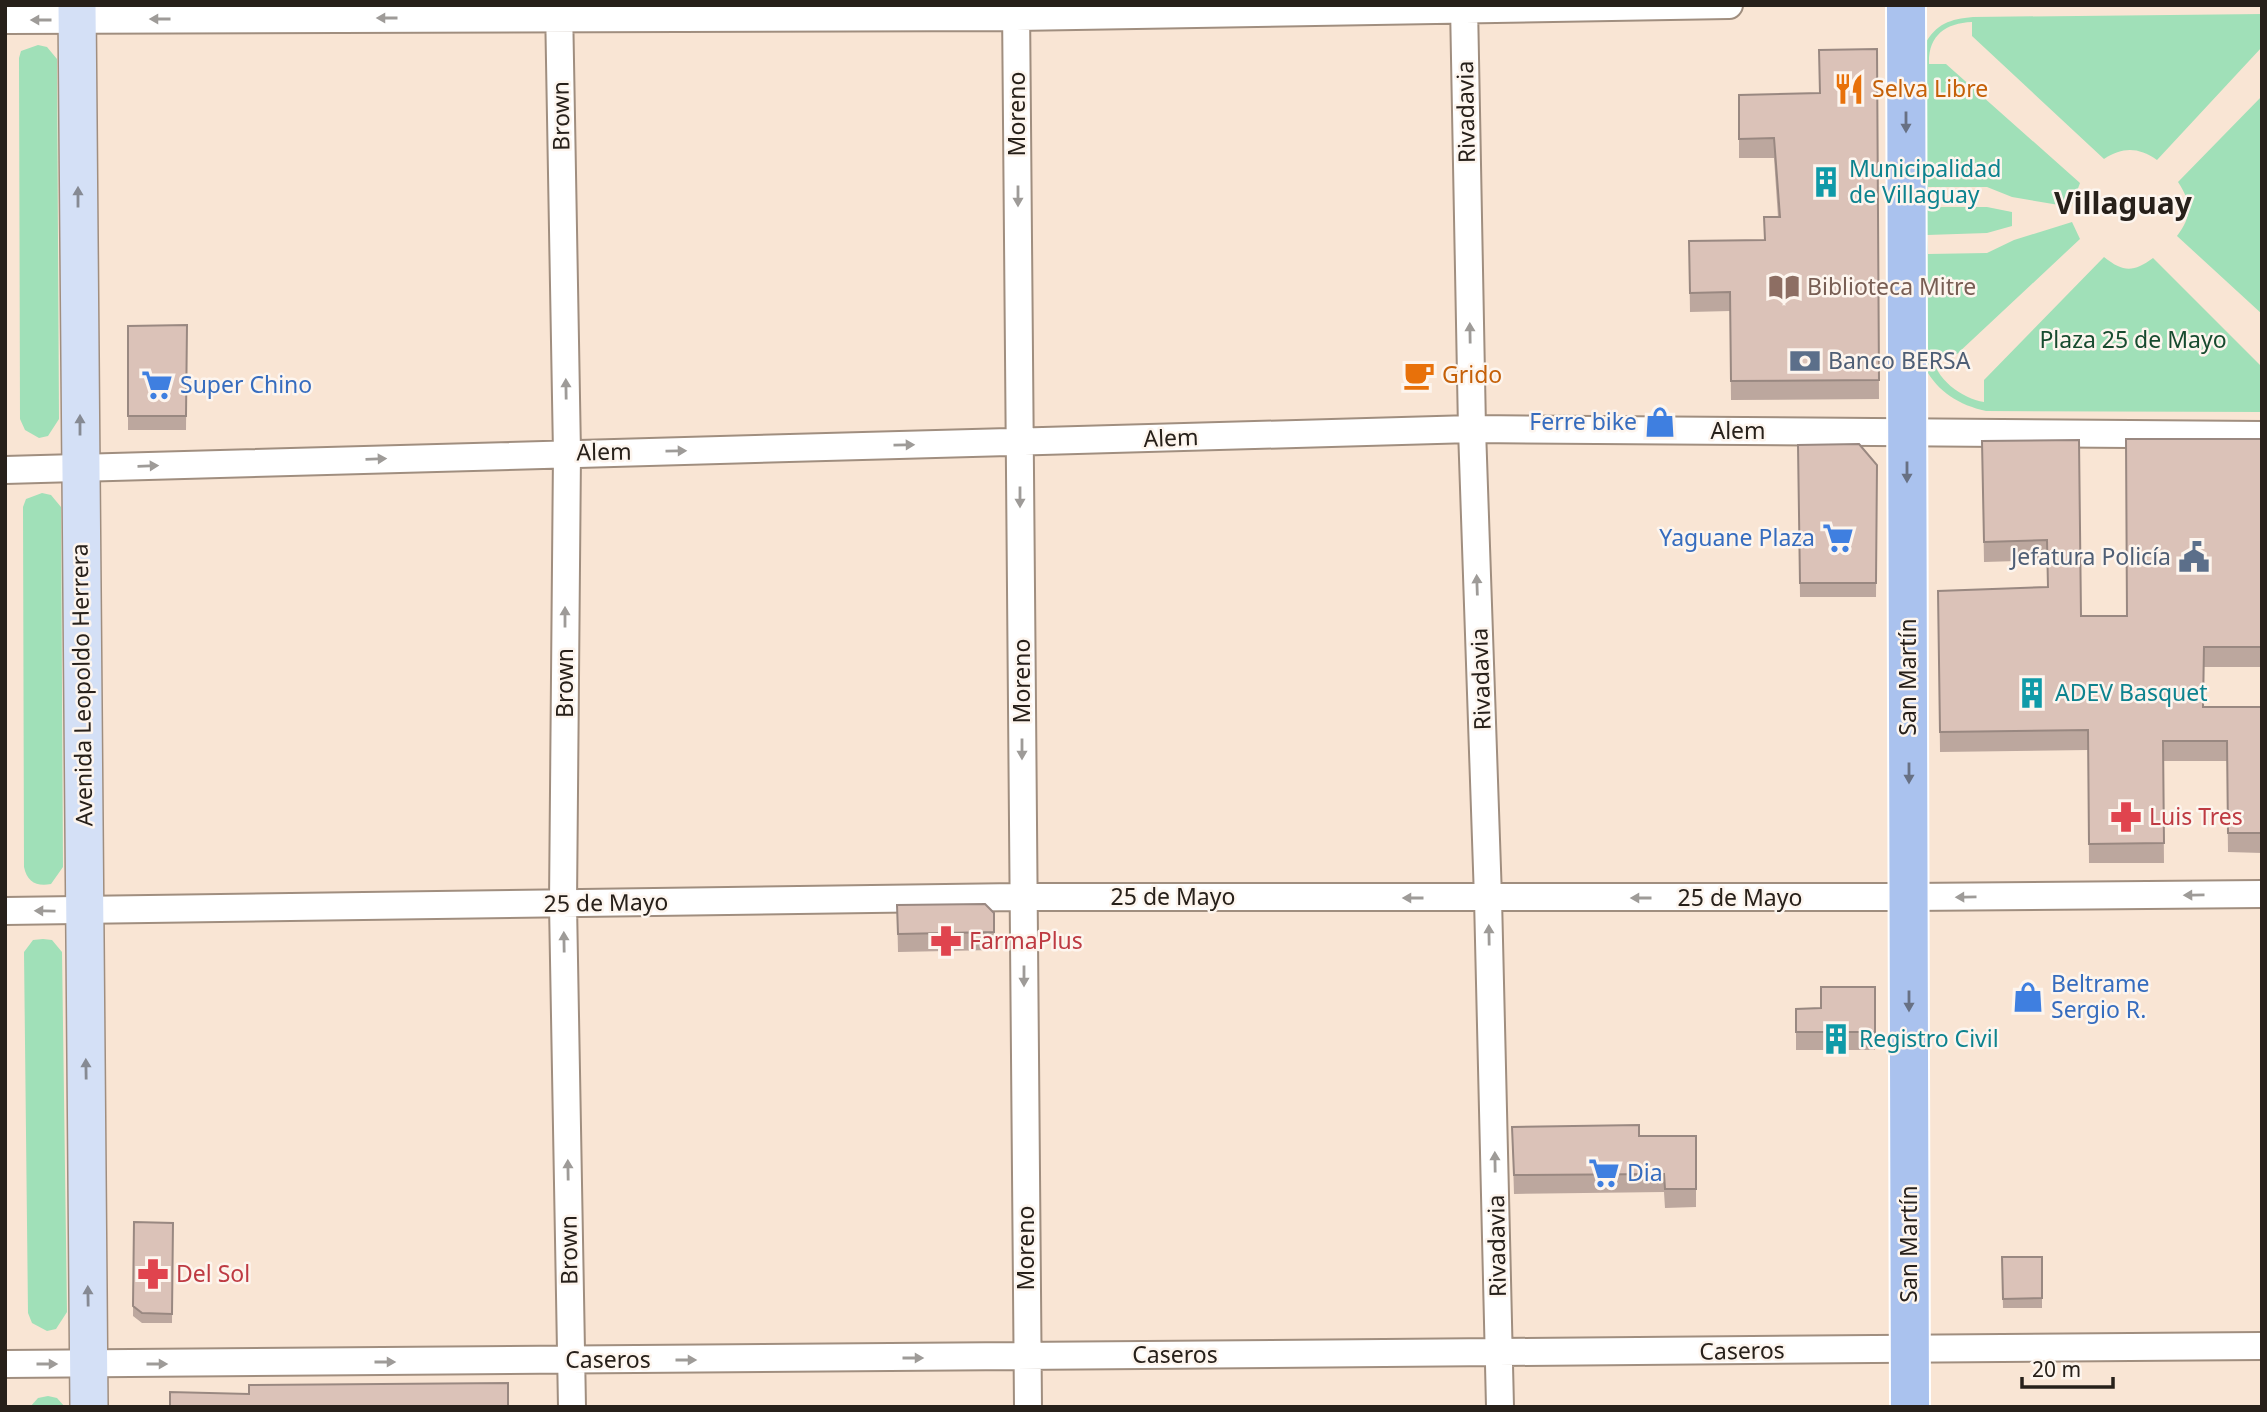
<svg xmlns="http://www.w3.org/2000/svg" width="2267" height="1412" viewBox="0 0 2267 1412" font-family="'Noto Sans',sans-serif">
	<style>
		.green { fill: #a0e0b8 }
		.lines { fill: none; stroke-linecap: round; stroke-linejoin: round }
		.street-casing { stroke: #a08e7f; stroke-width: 30 }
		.secondary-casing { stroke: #a08e7f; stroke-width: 40 }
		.primary-casing { stroke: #fff; stroke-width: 42 }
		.street { stroke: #fff; stroke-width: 26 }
		.secondary { stroke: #d4e0f6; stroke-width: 37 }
		.primary { stroke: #aac2ee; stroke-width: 38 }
		.wall { fill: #bca79e }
		.building { fill: #dbc2b8; stroke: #998881; stroke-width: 2 }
		.oneway { fill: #9e9b98 }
		.oneway2 { fill: #687184 }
		.oneway3 { fill: #868a93 }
		.labels { text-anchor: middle; stroke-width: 5; stroke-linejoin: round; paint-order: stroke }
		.food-label { font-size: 23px; fill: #c56008; stroke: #fdf5ee; text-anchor: start }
		.street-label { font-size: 23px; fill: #27201a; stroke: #fdf5ee }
		.culture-label { font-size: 23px; fill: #0d838f; stroke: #fdf5ee; text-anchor: start }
		.education-label { font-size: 23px; fill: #785e54; stroke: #fdf5ee; text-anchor: start }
		.park-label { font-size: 23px; fill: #174b2f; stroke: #fdf5ee }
		.service-label { font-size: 23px; fill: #4e5e75; stroke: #fdf5ee; text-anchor: start }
		.shop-label { font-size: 23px; fill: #366cbe; stroke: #fdf5ee; text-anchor: start }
		.health-label { font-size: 23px; fill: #be3a42; stroke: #fdf5ee; text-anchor: start }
		.district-label { font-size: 30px; font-weight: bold; fill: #27201a; stroke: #fdf5ee }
	</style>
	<rect width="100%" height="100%" fill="#f9e5d4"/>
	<!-- green -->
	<path class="green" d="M2262,14V47L2157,160C2138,147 2123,147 2104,159L1972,36V22C1945,23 1928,36 1929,64H1946L2080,183L2071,207L2012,197L1987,187H1928V207H1987L2012,212V226L1987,233L1927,235L1928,254L1987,253L2014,240L2072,222L2080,239L1957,354H1932C1934,378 1962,399 1984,402V380L2104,257C2123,272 2133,273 2153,258L2262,367V412L1986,411C1959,405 1938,392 1925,368V44C1936,24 1950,19 1973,17Z
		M38,45L47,47L57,59L59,419L48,436L39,438L25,430L20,419L19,58L21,51Z
		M2262,96V314L2177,236C2192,216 2192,203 2178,182Z
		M42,493L51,495L61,507L63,867L51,884C37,887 27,882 24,867L23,507L26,499Z
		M43,939L52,940L62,952L67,1312L56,1329L47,1331L32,1323L28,1313L24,952L33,940Z
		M48,1396L57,1398L65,1407H30L38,1398Z"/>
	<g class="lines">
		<defs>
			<path id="street" d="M559,5L567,453L563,904L572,1407
				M1016,5L1028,1407
				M1464,5L1472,429L1488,898L1500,1407
				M5,20L1016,17L1729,5
				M5,470L1472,429L2262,435
				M5,911L1023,897H1909L2262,894
				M5,1364L2262,1346"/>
			<path id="secondary" d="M77,5L89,1407"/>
			<path id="primary" d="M1906,5L1910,1407"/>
		</defs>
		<!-- street casing -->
		<use href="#street" class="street-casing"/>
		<!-- secondary casing -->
		<use href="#secondary" class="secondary-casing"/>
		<!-- primary casing -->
		<use href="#primary" class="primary-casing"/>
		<!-- street -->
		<use href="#street" class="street"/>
		<!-- secondary -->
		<use href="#secondary" class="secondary"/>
		<!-- primary -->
		<use href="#primary" class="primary"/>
	</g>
	<!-- wall -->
	<path class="wall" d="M1877,49L1879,399L1731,400L1730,311L1690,312L1689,241L1765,240L1778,217L1774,158H1739V95L1819,93Z
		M187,325L186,430H128V326Z
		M2262,439V667H2204V707H2262V853L2228,852L2227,761H2163L2164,863H2089L2088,750L1940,752L1938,591L2048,587L2047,560L1984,562L1982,441L2079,440L2081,616H2127Z
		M1798,445L1877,465L1876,597H1800Z
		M897,905L994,913V950L898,952Z
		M1875,987V1050H1796V1009L1821,1008Z
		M1512,1127L1639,1136H1696V1207L1665,1208L1664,1192L1514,1194Z
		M134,1222L173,1223L172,1323H142L133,1316Z
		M2002,1257H2042V1308H2003Z"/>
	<!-- building -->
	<path class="building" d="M1877,49L1879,380L1731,381L1730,292L1690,293L1689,241L1765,240L1764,217H1780L1774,138L1739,139V95L1820,93L1819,50Z
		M187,325L186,416H128V326Z
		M2126,439H2262V647H2204L2203,707H2262V833H2228L2227,741H2163L2164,843L2089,844L2088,730L1940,732L1938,591L2048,587L2047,540L1984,542L1982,441L2079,440L2081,616H2127Z
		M1859,444L1877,465L1876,583H1800L1798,445Z
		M985,904L994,913V932L898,934L897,905Z
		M1821,987H1875V1032H1796V1009L1821,1008Z
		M1639,1125V1136H1696V1189H1665L1664,1174L1514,1175L1512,1127Z
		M134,1222L173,1223L172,1314L142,1313L133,1306Z
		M2002,1257H2042V1298L2003,1299Z
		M508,1383V1407H170V1392L249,1394V1385Z"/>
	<!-- one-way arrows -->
	<defs><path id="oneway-solid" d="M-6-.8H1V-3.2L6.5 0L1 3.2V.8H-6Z" transform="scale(1.75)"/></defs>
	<g class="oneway">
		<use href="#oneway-solid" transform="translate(387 18) rotate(180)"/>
		<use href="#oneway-solid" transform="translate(160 19) rotate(180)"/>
		<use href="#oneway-solid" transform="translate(41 20) rotate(-180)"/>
		<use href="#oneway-solid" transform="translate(1018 196) rotate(90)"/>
		<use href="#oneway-solid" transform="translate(1470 333) rotate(-91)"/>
		<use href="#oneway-solid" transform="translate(566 389) rotate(-91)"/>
		<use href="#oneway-solid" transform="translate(904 445) rotate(-1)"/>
		<use href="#oneway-solid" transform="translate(676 451) rotate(-1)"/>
		<use href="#oneway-solid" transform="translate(376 459) rotate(-2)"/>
		<use href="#oneway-solid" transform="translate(148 466) rotate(-2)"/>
		<use href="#oneway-solid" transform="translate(1020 497) rotate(90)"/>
		<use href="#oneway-solid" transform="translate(1477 585) rotate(-92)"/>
		<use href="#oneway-solid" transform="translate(565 617) rotate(-90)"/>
		<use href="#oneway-solid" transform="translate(1022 749) rotate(90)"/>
		<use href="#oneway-solid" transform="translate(2194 895) rotate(179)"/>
		<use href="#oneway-solid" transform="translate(1966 897) rotate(179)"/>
		<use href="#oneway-solid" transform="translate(1413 898) rotate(-180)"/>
		<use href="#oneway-solid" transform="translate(1641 898) rotate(180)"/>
		<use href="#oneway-solid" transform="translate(45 911) rotate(-179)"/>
		<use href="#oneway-solid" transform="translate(1489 935) rotate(-91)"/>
		<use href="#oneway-solid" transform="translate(564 942) rotate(-91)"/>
		<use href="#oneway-solid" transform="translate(1024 976) rotate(90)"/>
		<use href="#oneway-solid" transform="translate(1495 1162) rotate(-91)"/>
		<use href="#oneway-solid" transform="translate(568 1170) rotate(-91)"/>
		<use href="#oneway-solid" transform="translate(913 1358)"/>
		<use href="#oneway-solid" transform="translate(686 1360)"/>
		<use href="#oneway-solid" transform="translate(385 1362)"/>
		<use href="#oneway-solid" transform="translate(47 1364)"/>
		<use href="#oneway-solid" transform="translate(157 1364)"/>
	</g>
	<g class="oneway2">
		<use href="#oneway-solid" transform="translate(1906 122) rotate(90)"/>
		<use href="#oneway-solid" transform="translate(1907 472) rotate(90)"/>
		<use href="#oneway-solid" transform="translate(1909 773) rotate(90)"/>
		<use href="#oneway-solid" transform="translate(1909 1001) rotate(90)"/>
	</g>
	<g class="oneway3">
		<use href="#oneway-solid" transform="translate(78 197) rotate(-90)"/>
		<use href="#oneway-solid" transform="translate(80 425) rotate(-90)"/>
		<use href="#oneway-solid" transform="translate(86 1069) rotate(-91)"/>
		<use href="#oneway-solid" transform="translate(88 1296) rotate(-91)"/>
	</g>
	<!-- icons -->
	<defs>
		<symbol id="restaurant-bare" viewBox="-9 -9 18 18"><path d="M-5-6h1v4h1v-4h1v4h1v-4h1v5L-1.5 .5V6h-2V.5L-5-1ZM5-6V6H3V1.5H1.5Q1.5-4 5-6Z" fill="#e8710a" stroke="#fdf5ee" stroke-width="2.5" paint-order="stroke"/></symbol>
		<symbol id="building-bare" viewBox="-9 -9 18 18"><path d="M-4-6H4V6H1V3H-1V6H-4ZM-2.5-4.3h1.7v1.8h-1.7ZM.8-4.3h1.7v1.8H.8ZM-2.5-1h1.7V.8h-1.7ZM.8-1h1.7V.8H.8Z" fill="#0f9aa8" stroke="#fdf5ee" stroke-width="2.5" paint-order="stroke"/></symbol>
		<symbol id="library-bare" viewBox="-9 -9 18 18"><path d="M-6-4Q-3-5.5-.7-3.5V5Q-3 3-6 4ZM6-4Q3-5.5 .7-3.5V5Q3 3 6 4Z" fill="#8d6e63" stroke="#fdf5ee" stroke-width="2.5" paint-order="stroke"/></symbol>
		<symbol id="bank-bare" viewBox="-9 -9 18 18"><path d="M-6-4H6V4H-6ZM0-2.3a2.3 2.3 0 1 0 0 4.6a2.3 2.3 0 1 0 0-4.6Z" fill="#5c6f8a" stroke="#fdf5ee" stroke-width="2.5" paint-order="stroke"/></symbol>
		<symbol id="cafe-bare" viewBox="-9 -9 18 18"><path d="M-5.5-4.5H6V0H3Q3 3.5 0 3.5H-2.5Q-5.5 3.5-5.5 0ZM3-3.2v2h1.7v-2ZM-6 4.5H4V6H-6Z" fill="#e8710a" stroke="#fdf5ee" stroke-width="2.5" paint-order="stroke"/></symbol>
		<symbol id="supermarket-bare" viewBox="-9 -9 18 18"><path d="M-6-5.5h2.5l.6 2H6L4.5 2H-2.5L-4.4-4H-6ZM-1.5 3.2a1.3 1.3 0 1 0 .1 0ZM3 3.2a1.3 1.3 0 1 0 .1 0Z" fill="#3f7fe0" stroke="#fdf5ee" stroke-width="2.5" paint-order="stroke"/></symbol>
		<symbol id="shop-bare" viewBox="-9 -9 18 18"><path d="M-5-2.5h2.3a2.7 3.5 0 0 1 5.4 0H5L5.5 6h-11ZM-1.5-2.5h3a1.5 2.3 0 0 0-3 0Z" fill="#3f7fe0" stroke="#fdf5ee" stroke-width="2.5" paint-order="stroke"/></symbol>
		<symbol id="civic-bare" viewBox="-9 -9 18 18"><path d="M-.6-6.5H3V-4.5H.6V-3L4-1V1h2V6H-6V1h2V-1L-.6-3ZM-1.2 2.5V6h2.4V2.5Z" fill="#5c6f8a" stroke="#fdf5ee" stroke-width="2.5" paint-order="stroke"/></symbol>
		<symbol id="pharmacy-bare" viewBox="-9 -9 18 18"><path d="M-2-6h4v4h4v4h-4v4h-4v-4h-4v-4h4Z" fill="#e0444e" stroke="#fdf5ee" stroke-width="2.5" paint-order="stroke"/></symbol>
	</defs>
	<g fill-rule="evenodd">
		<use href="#restaurant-bare" x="1827" y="67" width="44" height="44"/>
		<use href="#building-bare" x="1804" y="160" width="44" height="44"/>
		<use href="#library-bare" x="1762" y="265" width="44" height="44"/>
		<use href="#bank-bare" x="1783" y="339" width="44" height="44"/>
		<use href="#cafe-bare" x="1397" y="353" width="44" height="44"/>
		<use href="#supermarket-bare" x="135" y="363" width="44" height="44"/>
		<use href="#shop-bare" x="1638" y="400" width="44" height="44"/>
		<use href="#supermarket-bare" x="1816" y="516" width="44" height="44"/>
		<use href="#civic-bare" x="2172" y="535" width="44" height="44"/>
		<use href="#building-bare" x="2010" y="671" width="44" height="44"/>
		<use href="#pharmacy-bare" x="2104" y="795" width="44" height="44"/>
		<use href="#pharmacy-bare" x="924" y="919" width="44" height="44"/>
		<use href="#shop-bare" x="2006" y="975" width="44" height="44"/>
		<use href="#building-bare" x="1814" y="1017" width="44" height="44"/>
		<use href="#supermarket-bare" x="1582" y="1151" width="44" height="44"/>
		<use href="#pharmacy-bare" x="131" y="1252" width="44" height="44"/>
	</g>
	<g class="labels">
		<!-- food labels -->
		<g class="food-label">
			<text x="1872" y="97">Selva Libre</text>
			<text x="1442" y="383">Grido</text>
		</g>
		<!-- street labels -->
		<g class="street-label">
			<text transform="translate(1466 112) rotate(-91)" y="8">Rivadavia</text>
			<text transform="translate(1017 114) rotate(-90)" y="8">Moreno</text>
			<text transform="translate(561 116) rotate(-91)" y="8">Brown</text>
			<text x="1738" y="439">Alem</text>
			<text transform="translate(1171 438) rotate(-2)" y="8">Alem</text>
			<text transform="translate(604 452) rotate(-1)" y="8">Alem</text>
			<text transform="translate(1908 677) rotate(-90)" y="8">San Martín</text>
			<text transform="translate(1481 679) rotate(-92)" y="8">Rivadavia</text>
			<text transform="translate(1022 681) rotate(-90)" y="8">Moreno</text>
			<text transform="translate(565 683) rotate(-90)" y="8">Brown</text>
			<text transform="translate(82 685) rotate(-91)" y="8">Avenida Leopoldo Herrera</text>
			<text x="1173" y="905">25 de Mayo</text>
			<text x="1740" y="906">25 de Mayo</text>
			<text transform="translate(606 903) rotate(-1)" y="8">25 de Mayo</text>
			<text transform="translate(1909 1244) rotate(-90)" y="8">San Martín</text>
			<text transform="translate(1497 1246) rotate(-91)" y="8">Rivadavia</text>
			<text transform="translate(1026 1248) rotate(-90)" y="8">Moreno</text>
			<text transform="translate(569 1250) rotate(-91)" y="8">Brown</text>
			<text transform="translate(1742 1351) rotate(-1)" y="8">Caseros</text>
			<text x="1175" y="1363">Caseros</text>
			<text x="608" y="1368">Caseros</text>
		</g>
		<!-- culture labels -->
		<g class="culture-label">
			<text x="1849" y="177">Municipalidad<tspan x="1849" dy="26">de Villaguay</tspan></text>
			<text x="2055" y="701">ADEV Basquet</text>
			<text x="1859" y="1047">Registro Civil</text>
		</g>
		<!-- education labels -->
		<g class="education-label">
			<text x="1807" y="295">Biblioteca Mitre</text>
		</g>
		<!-- park labels -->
		<g class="park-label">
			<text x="2133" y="348">Plaza 25 de Mayo</text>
		</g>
		<!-- service labels -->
		<g class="service-label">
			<text x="1828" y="369">Banco BERSA</text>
			<text x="2171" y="565" text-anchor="end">Jefatura Policía</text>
		</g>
		<!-- shop labels -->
		<g class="shop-label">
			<text x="180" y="393">Super Chino</text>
			<text x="1637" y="430" text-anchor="end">Ferre bike</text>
			<text x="1815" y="546" text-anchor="end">Yaguane Plaza</text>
			<text x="2051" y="992">Beltrame<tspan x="2051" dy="26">Sergio R.</tspan></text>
			<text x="1627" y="1181">Dia</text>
		</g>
		<!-- health labels -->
		<g class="health-label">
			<text x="2149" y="825">Luis Tres</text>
			<text x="969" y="949">FarmaPlus</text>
			<text x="176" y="1282">Del Sol</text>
		</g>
		<!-- district labels -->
		<g class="district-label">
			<text x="2123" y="214">Villaguay</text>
		</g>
	</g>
	<!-- border -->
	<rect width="2267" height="1412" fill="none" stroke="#27201a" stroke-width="14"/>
	<!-- scale -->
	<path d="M2022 1377v10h91v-10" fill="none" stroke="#27201a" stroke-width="3.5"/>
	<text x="2032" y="1377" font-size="21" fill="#27201a" stroke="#fdf5ee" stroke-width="5" paint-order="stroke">20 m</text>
</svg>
